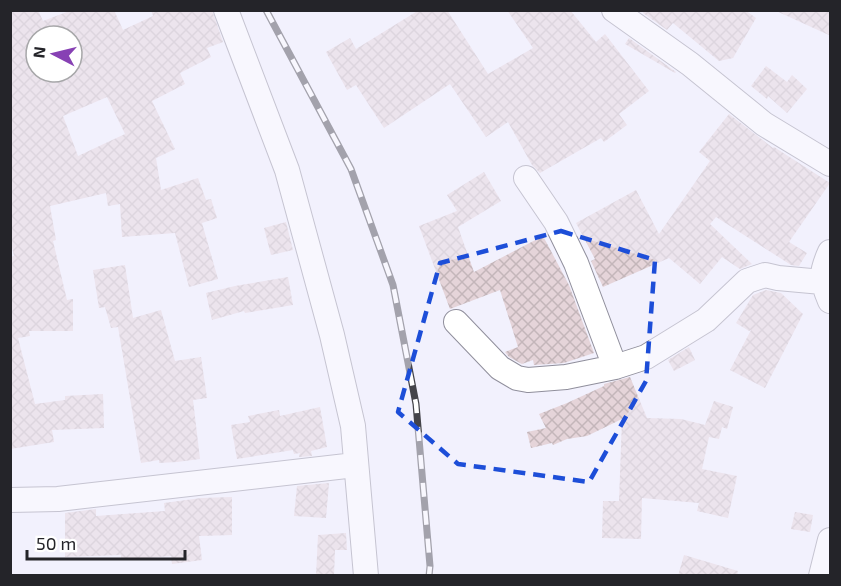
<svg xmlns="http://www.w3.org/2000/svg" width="841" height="586" viewBox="0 0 841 586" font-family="'Exo 2',sans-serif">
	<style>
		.building { fill: url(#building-cross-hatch); fill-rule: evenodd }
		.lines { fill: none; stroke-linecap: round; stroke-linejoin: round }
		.minor-casing { stroke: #908f9c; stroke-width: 26 }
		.minor { stroke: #fff; stroke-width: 24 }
		.rail-casing { stroke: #44444a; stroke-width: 7 }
		.rail { stroke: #fff; stroke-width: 4.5; stroke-dasharray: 14; stroke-linecap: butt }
		.marked { fill: none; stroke: #1d4ed8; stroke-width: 4.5; stroke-dasharray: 12 8; stroke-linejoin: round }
	</style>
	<defs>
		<pattern id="building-cross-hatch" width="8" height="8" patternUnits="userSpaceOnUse" patternTransform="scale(1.5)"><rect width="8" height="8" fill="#e5d4d9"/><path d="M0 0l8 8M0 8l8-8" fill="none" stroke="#c4b6ba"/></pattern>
	</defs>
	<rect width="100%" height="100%" fill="#f2f1fd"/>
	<!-- building -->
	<path class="building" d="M10,10H38L43,21L72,10H114L123,30L153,16L151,10H212L223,42L207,48L211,57L180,73L185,84L152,101L175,149L156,158L161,190L198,178L206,200L211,199L217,218L202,223L218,279L189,287L175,233L122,237L120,204L108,206L106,193L50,206L56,240L53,241L67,300L73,299V331H29L30,336L18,338L35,404L65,400V396L103,394L104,428L52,430L54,442L10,449V257L14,256L10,240ZM36,36H72V72H36ZM107,97L125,134L78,156L63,116Z
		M419,10H447L488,74L533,48L507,10H570L596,42L605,34L649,91L619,114L627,125L604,142L601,138L540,173L532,165L508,122L486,137L450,84L384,128L356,85L347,90L326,52L350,38L356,49Z
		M644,10H745L756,18L733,58L719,61L673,23L667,30L643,13Z
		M774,10H831V36Z
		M629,38L676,72L675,73L625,44Z
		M766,66L787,82L792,75L807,89L787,113L768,96L767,99L751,86Z
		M729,114L773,148L774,147L830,183L789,242L807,253L799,266L791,265L716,217L710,224L752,264L740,269L722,257L700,284L669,258L603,287L591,261L595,259L576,223L636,190L659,234L710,161L699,152Z
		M484,172L501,201L458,227L474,272L543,236L569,285L594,353L564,363L534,365L533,360L522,364L509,357L505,352L518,347L500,290L450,309L419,226L457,211L447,195Z
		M286,222L293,250L271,255L264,228Z
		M125,265L133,318L161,310L175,361L201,357L207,398L193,400L200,459L177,462L159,463V460L141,463L118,327L111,328L105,307L99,308L93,270Z
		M288,277L293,305L245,313L244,311L212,320L206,293L235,286Z
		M766,290L781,293L803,314L765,388L730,370L751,330L749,331L736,323L753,295Z
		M689,347L695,360L674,371L668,360Z
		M630,377L647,418L681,419L705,425L714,401L733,407L727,429L722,427L719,439L709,437L702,469L737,476L728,518L697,511L699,503L642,498L641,539L602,538L603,501H619L622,419L587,436L567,439L553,445L552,443L531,448L527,432L546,428L539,414L567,403L604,386V384Z
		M320,407L327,447L311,451L312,456L299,457L300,453L294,454L293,450L237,459L231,425L250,422L248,416L279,410L280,416Z
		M329,483L326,518L294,516L297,486Z
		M232,497V535L199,536L202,560L172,564L171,556L121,560V555L65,557V513L96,509V516L165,511L164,503L201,498Z
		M795,512L813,515L810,532L791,529Z
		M346,533L347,550H335L334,576H316L318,535Z
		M684,555L738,571L737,576H678Z"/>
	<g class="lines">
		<defs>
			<path id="minor" d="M226,10L287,170L332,335L353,426L366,576
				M614,10L690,64L764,124L830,164
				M526,178L556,222L576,263L615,367
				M830,252C820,274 821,280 830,301
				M456,322L500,368L517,378L528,380L566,377L615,367L646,357L706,320L747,281L765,275L778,278L822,282
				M10,500L58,499L355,465
				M821,576L830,540"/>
		</defs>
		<!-- minor casing -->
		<use href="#minor" class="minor-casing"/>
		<!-- minor -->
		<use href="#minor" class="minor"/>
		<defs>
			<path id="rail" d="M266,10L351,169L393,285L416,404L430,566L429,576"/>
		</defs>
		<!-- rail casing -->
		<use href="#rail" class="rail-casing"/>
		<!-- rail -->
		<use href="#rail" class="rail"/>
	</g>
	<!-- marked area -->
	<path d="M0 0H841V586H0ZM561,231L655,260L646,381L589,482L458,464L398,412L440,263Z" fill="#f2f1fd" fill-opacity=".55" fill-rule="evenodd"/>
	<path class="marked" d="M561,231L655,260L646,381L589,482L458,464L398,412L440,263Z"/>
	<!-- border -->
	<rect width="841" height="586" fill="none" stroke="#242429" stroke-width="24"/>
	<!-- north arrow -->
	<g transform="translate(54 54) rotate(277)"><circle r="28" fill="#ffffff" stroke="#a7a7a9" stroke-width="1.5"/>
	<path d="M0-4.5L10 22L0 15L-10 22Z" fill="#8741b4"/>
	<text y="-9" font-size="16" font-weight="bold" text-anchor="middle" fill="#242429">N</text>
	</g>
	<!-- scale -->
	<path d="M27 550v9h158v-9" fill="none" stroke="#242429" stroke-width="3"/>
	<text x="36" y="550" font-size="18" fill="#242429" stroke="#ffffff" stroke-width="4.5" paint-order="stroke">50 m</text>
</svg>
